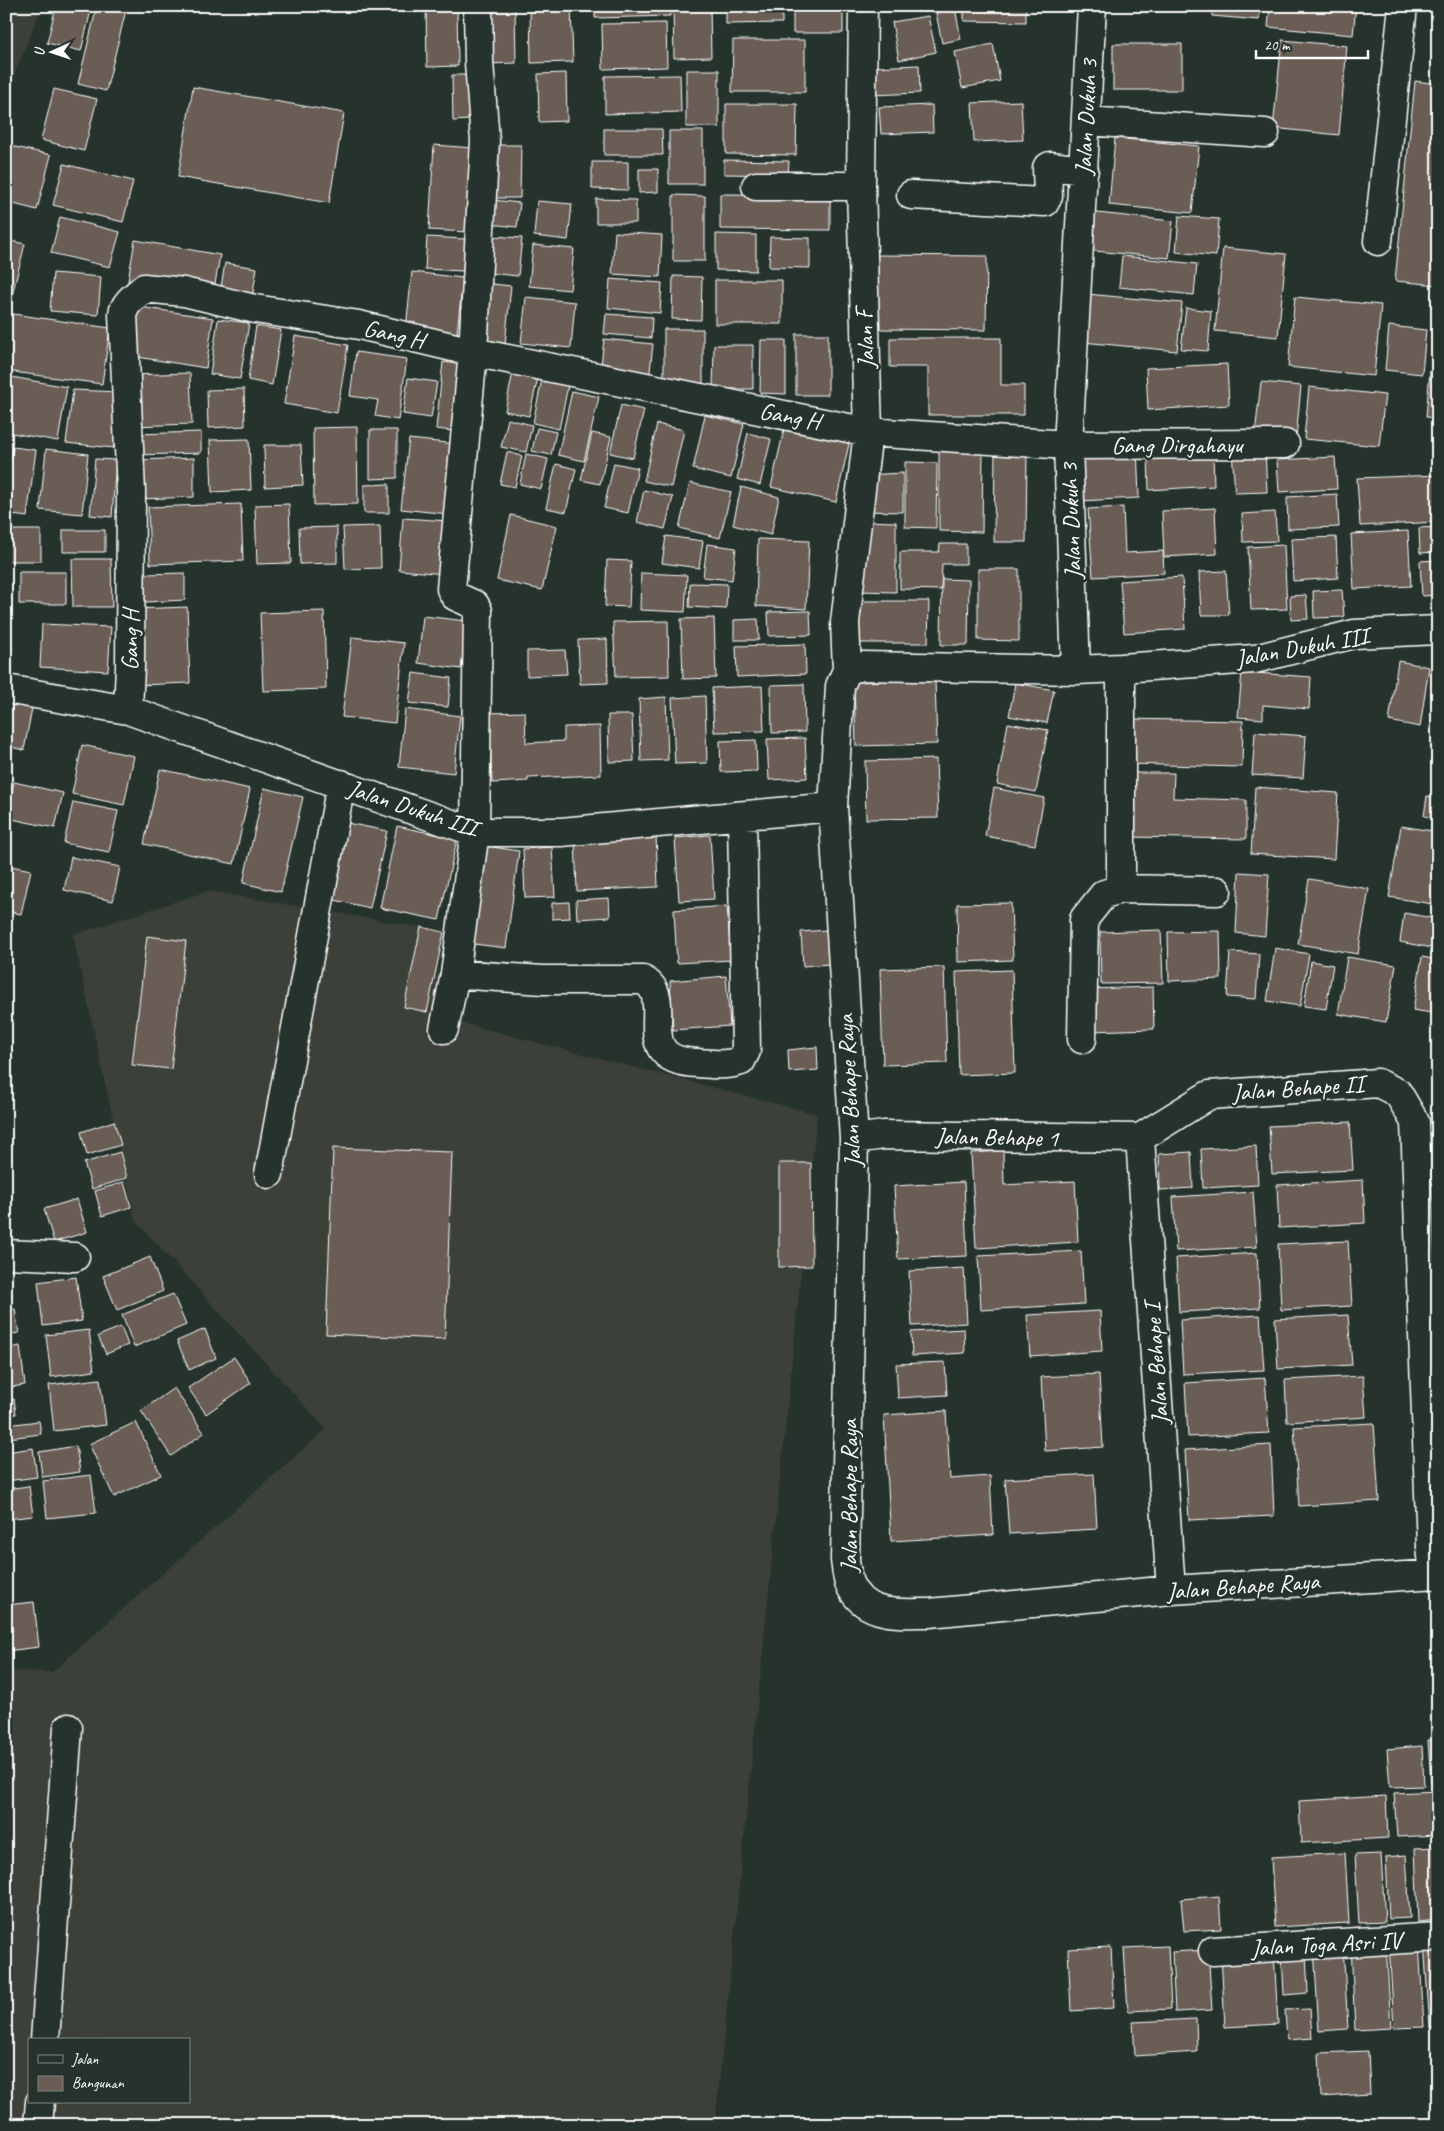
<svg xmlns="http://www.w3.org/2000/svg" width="1444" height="2131" viewBox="0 0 1444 2131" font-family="Caveat,sans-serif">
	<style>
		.built { fill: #3a4039; fill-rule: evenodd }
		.building { fill: #695d55; stroke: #fff }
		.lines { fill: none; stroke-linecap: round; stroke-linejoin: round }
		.minor-casing { stroke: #fff; stroke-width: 31 }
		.minor { stroke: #26332d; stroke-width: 28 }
		.labels { text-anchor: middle; stroke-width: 5; stroke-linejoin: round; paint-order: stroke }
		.street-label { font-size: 24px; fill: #fff; stroke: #26332d }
	</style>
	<rect width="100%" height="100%" fill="#26332d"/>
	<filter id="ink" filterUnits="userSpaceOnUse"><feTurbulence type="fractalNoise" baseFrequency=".02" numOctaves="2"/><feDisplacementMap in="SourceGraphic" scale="10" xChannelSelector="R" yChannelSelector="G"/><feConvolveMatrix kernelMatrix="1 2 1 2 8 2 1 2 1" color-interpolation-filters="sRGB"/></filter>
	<g filter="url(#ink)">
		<!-- built -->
		<path class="built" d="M6,6H42L6,95Z
			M208,891L437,930L438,1017L817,1114L715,2125H6V1671L52,1672L326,1429L135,1220L73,935ZM29,2040H189V2102H29Z"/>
		<!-- building -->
		<path class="building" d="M56,6H92L81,51L47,43Z
			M97,6H127L106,91L78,84Z
			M426,6H457L458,66L427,67Z
			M486,6H515L516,63L487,64Z
			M530,6H571L573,62L531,63Z
			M595,6H670V16L595,18Z
			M673,6H710L711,57L674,58Z
			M726,6H782V23L726,24Z
			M793,6H843V33H793Z
			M964,6H1026V22L964,21Z
			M1212,6H1260L1259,20L1212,16Z
			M1270,6H1356L1353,35L1268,27Z
			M955,8L961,39L942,43L936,13Z
			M928,16L936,52L899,60L892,22Z
			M666,23L667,67L603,69L602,24Z
			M733,40H805V92H732Z
			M1282,40L1347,46L1339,135L1273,128Z
			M993,44L1000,81L962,88L955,52Z
			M1113,44H1182V90H1113Z
			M919,65L920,93L872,95L871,67Z
			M686,70H719V127H686Z
			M566,73L567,121L539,122L538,74Z
			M452,75H468L469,120L453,121Z
			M680,75L681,112L605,114V76Z
			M1415,81L1438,84V285L1395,281Z
			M193,87L344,113L329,203L178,177Z
			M54,89L97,99L84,151L41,140Z
			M1021,101L1023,140L974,142L972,103Z
			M726,104H797L796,155L726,154Z
			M932,105L933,132L881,134L879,107Z
			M604,129H662L663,155H604Z
			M669,131H703V184H669Z
			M1115,138L1199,146L1192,213L1109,205Z
			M6,145L51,155L37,210L6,202Z
			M434,145L473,148L468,232L429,230Z
			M494,145H521L520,198H493Z
			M724,160L789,161L788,175L724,174Z
			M592,162H628V190L592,189Z
			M64,164L133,181L123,222L53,205Z
			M639,169H658V192L639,193Z
			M720,194L830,195V230L720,229Z
			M673,195L705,196V261H673Z
			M596,199L636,200V223H596Z
			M492,200L520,203L517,227L490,224Z
			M537,201L572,204L568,240L534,236Z
			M1088,212L1173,221L1169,258L1084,250Z
			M1179,216L1219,219L1216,256L1176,252Z
			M60,217L120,232L110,267L51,253Z
			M615,232L662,235L660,277L612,274Z
			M716,234L756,235V271L716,270Z
			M492,236L522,238L518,276L489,273Z
			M427,237L465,239L463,271L425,269Z
			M770,237L810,238V268L769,267Z
			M6,240L25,244L9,307L6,306Z
			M135,240L220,255L213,296L128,281Z
			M533,245L574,249L570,290L529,286Z
			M1223,248L1286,254L1278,337L1215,331Z
			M876,255L987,256L986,330L874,329Z
			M1122,256L1197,264L1194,295L1119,287Z
			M225,263L257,268L251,304L219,299Z
			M412,272L463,278L457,333L406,328Z
			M53,273L101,277L98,315L50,311Z
			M673,276L702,277L701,320L672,319Z
			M610,279L662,283L660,313L608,308Z
			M715,280H782V324H715Z
			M483,283L511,286L505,344L478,341Z
			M1087,294L1182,303L1177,351L1082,342Z
			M526,297L575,302L571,348L521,343Z
			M1295,297L1381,305L1374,376L1288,367Z
			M139,307L213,318L206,368L131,356Z
			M1186,308L1211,311L1208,351L1181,349Z
			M6,313L110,328L102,384L6,371Z
			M606,314L652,317L651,338L604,334Z
			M218,319L249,323L240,379L210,374Z
			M256,326L281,330L272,385L248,380Z
			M1389,326L1426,330L1422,374L1385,370Z
			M664,329H703V387L664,386Z
			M796,334H828V395H796Z
			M295,336L348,345L337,413L284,404Z
			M890,338H1001V385H1024V415H928V367H890Z
			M604,339L653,344L649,380L600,375Z
			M761,340H786V394L760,393Z
			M714,345H753V389H713Z
			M356,352L407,359L398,420L375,416L378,400L350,396Z
			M443,362L468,365L461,432L436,429Z
			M1227,364L1229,405L1148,410L1146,368Z
			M1430,371L1438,372V418L1426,417Z
			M513,372L538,378L529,416L505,411Z
			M190,373L192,424L132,426L131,375Z
			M6,376L67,387L58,441L6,432Z
			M408,378L437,382L431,418L403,414Z
			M542,379L568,386L559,429L533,423Z
			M1261,382L1301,386L1296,438L1255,434Z
			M1309,387L1385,395L1379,446L1304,439Z
			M244,389L245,426L208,428L207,390Z
			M73,390L119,392L114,448L66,443Z
			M572,391L599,397L584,461L558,455Z
			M621,405L644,410L633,458L610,453Z
			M705,415L744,424L731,478L693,469Z
			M508,419L532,425L526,452L501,447Z
			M786,421L851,435L836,502L771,487Z
			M657,424L684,430L671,487L644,481Z
			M357,427L358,504L314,505L313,428Z
			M537,428L556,432L551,455L532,451Z
			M370,430H397V478L370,479Z
			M201,432V453L137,455L136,434Z
			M592,433L611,437L600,484L581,480Z
			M748,433L771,439L760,485L737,479Z
			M249,439L251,490L212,492L210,440Z
			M409,439L456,444L449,514L401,509Z
			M939,444L983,445L982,532L939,531Z
			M264,445H301L303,485L265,487Z
			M1137,446L1139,498L1079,501L1077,449Z
			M13,447L36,450L27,517L6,514V496Z
			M46,449L88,454L82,514L40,510Z
			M1265,449L1267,492L1235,493L1232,450Z
			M995,450H1027L1026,542H994Z
			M507,452L522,456L515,487L500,484Z
			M1213,453L1214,486L1149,490L1148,456Z
			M526,454L548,459L541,489L520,484Z
			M1335,457L1337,489L1279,492L1277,460Z
			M194,458V497L139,499L137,460Z
			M95,459L116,460L112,517L90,515Z
			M905,462L937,463L936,528L905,527Z
			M614,463L638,468L628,513L604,508Z
			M556,464L576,469L566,512L546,508Z
			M903,473V512L862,511L865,475Z
			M1438,475V522L1360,526L1357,478Z
			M690,483L731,492L720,538L679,528Z
			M389,484V513H364V485Z
			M741,487L779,497L771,535L733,525Z
			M644,490L673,497L665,529L637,522Z
			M1337,494L1339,527L1288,529L1287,497Z
			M241,504L243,561L150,564L148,507Z
			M289,504L291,563L257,564L255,505Z
			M1123,507L1125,553L1163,551L1164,573L1093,577L1088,509Z
			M1215,508L1217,554L1164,557L1162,511Z
			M1275,512L1277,541L1243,542L1242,514Z
			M511,515L557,526L542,590L497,580Z
			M403,518L449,521L445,574L399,570Z
			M859,521L896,522V592L858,591Z
			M380,526L381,568L345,569L343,527Z
			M337,527V563L300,564L299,528Z
			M1438,527V552L1420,553L1419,528Z
			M6,530H41V561H6Z
			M63,530H105V552H63Z
			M1408,531L1411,586L1354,589L1351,534Z
			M666,536L703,541L699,568L662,563Z
			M1336,537L1338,578L1293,581L1291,539Z
			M758,539L809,541L806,609L756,606Z
			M707,544L736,548L732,580L703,577Z
			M940,544H966V564H942L941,590L900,589V552H939Z
			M1284,545L1287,609L1251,610L1248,547Z
			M72,559H111L112,607H73Z
			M607,560L631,561L629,607L605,606Z
			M1438,560V595L1422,596L1420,561Z
			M978,569H1019V641L978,640Z
			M1226,571L1229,615H1201L1199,572Z
			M19,572H66V604H19Z
			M185,573V600L145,602L144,574Z
			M641,573L687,575L685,612L640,610Z
			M1182,577L1185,629L1124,633L1120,581Z
			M942,579L969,580L968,645H941Z
			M690,583L727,584L726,609L689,607Z
			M1342,590L1344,617L1314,618L1313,591Z
			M1306,595L1308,619L1291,620L1290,596Z
			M856,601H929L928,643H855Z
			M187,607L190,683L137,685L135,609Z
			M324,611L326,689L263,691L260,613Z
			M810,611L811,635L769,636L768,612Z
			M423,616L467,621L461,669L418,663Z
			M714,618L716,678L683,679L681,619Z
			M758,619L759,640H734V620Z
			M668,621L669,676L616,677L613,622Z
			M42,624L111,627L108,671L40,667Z
			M352,637L404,643L395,723L342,717Z
			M607,639L608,683L580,684L578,640Z
			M805,644L806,674L737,677L736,646Z
			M565,650L567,674L527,676V651Z
			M1398,661L1429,667L1420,727L1389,721Z
			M1242,672L1311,677L1309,709L1263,705V719L1238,717Z
			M413,673L451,678L448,707L409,703Z
			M935,680L937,744L856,746L854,682Z
			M1015,683L1054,690L1047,723L1009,716Z
			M804,684L805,732L772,733L771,685Z
			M762,686L764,731L714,732L712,688Z
			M705,696L707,763L675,764L672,698Z
			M666,697L668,760L641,761L639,699Z
			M6,702L32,708L24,750L6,746Z
			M405,709L460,716L454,773L399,767Z
			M525,712L526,743L564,741V727L600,726L601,775L528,778V781L492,783L489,713Z
			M1438,714V733L1435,732Z
			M608,715H632L634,761L609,762Z
			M1126,719L1243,721L1242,767L1125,764Z
			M1008,723L1048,730L1036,792L997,784Z
			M1255,732L1306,736L1303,778L1252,775Z
			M805,738L807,778L769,780L767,739Z
			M756,740L757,771L721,772L720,741Z
			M82,745L134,756L124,805L72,794Z
			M6,753L10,754L6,769Z
			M1438,758V789H1433Z
			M936,759L938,818L866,819L865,761Z
			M160,769L250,789L234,864L144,844Z
			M1127,773H1174L1173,798L1246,800V839L1126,837Z
			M14,782L63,793L55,828L7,818Z
			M1255,787L1338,793L1334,859L1251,854Z
			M264,788L303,797L281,892L243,883Z
			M994,788L1044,798L1035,845L985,836Z
			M1427,796L1438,798V818L1424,816Z
			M73,802L118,811L109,852L64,843Z
			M347,823L387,831L370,908L330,899Z
			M397,826L457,839L439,920L380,908Z
			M1401,826L1438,832V877L1433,904L1389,897Z
			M656,834L658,887L577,891L575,839Z
			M710,835L714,899L679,901L675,838Z
			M479,845L519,851L506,948L466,943Z
			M552,847L555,897L525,898L523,849Z
			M71,857L120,867L113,901L64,890Z
			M6,865L31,870L21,914L6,911Z
			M1239,872L1269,874L1265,936L1236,933Z
			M1309,879L1369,889L1358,954L1298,944Z
			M609,898L610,917L577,919L576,900Z
			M569,902L570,918L552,919V903Z
			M1011,903L1013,960L958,962L957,904Z
			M727,906L731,960L677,963L674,910Z
			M1404,913L1438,919V949L1400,942Z
			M421,927L444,932L427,1012L404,1007Z
			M827,930L830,964L803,966L801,932Z
			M1161,930L1163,983L1101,984L1100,932Z
			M1220,931L1221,979L1169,981L1168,932Z
			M147,936L186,941L171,1069L132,1065Z
			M1275,948L1309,954L1300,1006L1267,1001Z
			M1230,952L1259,954L1256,999L1227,997Z
			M1347,957L1396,965L1386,1022L1338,1014Z
			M1422,957L1438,960V1014L1413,1010Z
			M1311,961L1333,965L1326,1009L1304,1006Z
			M944,967L947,1063L883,1065L880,969Z
			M1012,970L1015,1073L959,1075L956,972Z
			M726,976L730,1026L673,1030L670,981Z
			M1153,987L1154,1029L1090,1031L1089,989Z
			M817,1047L818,1070L789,1072L788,1050Z
			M114,1121L121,1145L87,1155L81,1132Z
			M1350,1122L1353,1170L1272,1174L1269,1126Z
			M1256,1146L1258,1185L1203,1188L1201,1149Z
			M333,1148L452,1152L445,1339L326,1334Z
			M1003,1151L1004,1185L1075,1181L1078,1242L976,1248L971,1153Z
			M120,1152L127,1178L92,1189L84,1163Z
			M1191,1152L1193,1188L1160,1190L1159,1154Z
			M779,1163H811L812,1266L779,1267Z
			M1363,1180L1365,1223L1279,1228L1277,1185Z
			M124,1182L131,1207L102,1216L95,1191Z
			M964,1182L967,1256L898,1259L894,1186Z
			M1253,1192L1257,1247L1176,1251L1173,1197Z
			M77,1199L87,1232L54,1242L44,1209Z
			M1348,1241L1352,1306L1281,1310L1278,1244Z
			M1081,1251L1084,1304L981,1310L978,1256Z
			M1257,1253L1260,1308L1179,1312L1176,1258Z
			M150,1257L163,1291L117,1310L103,1276Z
			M964,1268L967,1323L912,1326L909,1271Z
			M76,1277L82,1321L43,1326L38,1282Z
			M1438,1279V1317H1430L1429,1280Z
			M173,1294L186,1325L134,1347L122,1315Z
			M15,1309L19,1333L6,1335V1310Z
			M1100,1311L1102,1351L1030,1356L1027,1315Z
			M1260,1315L1264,1370L1183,1374L1180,1320Z
			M1348,1315L1352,1365L1278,1369L1275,1319Z
			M121,1327L128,1345L106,1354L98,1336Z
			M205,1329L216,1358L189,1370L177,1341Z
			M964,1329L965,1353L912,1356L911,1332Z
			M89,1330L94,1371L51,1377L46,1335Z
			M20,1346L25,1385L6,1388V1349Z
			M234,1357L251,1383L206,1414L188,1388Z
			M945,1362L947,1395L898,1398L896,1364Z
			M1099,1374L1103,1447L1045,1451L1041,1377Z
			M1363,1376L1366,1417L1287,1422L1285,1380Z
			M1265,1378L1269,1433L1188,1437L1185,1383Z
			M100,1379L106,1425L54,1431L49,1385Z
			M174,1388L204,1433L171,1456L141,1411Z
			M14,1399L16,1414L6,1415V1400Z
			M946,1411L950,1479L990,1476L993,1535L891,1541L884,1415Z
			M39,1421L41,1434L8,1438L7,1425Z
			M136,1422L161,1475L114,1497L89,1444Z
			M1374,1423L1379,1501L1299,1506L1294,1427Z
			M1271,1445L1274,1516L1189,1520L1185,1450Z
			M76,1446L80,1472L42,1477L39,1452Z
			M33,1448L37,1477L6,1481V1452Z
			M1094,1474L1097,1529L1009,1534L1005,1479Z
			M91,1475L96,1513L47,1518L43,1481Z
			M29,1486L33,1516L6,1519V1489Z
			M34,1602L39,1647L6,1651V1605Z
			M1428,1740H1438V1783H1431Z
			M1422,1746L1424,1786L1390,1787L1387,1749Z
			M1438,1791V1835L1397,1837L1394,1793Z
			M1386,1796L1388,1838L1301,1843L1299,1801Z
			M1438,1847V1920L1418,1922L1415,1848Z
			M1345,1853L1349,1923L1275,1927L1271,1857Z
			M1381,1854L1385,1922L1359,1923L1355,1855Z
			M1406,1855L1410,1918L1389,1919L1386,1857Z
			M1219,1896L1221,1929L1184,1931L1181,1899Z
			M1419,1942L1424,2027L1394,2028L1389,1944Z
			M1438,1942V2027L1430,2028L1424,1943Z
			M1386,1943L1391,2028L1355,2030L1351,1945Z
			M1168,1946L1171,2009L1128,2011L1124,1948Z
			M1343,1946L1348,2029L1319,2031L1314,1948Z
			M1111,1947L1114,2008L1071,2011L1068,1949Z
			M1208,1950L1212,2010L1175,2012L1172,1952Z
			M1274,1952L1278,2024L1225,2027L1221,1955Z
			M1306,1953L1308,1993L1284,1995L1282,1954Z
			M1310,2009L1312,2038L1287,2040L1285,2010Z
			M1196,2019L1197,2052L1135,2056L1133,2022Z
			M1368,2051L1370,2094L1321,2097L1319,2053Z"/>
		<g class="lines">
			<defs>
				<path id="minor" d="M863,6L861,186L868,432L845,622L847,670L840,686L833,807L854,1139L845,1560C846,1567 847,1577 849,1583C864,1618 899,1613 929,1613L1171,1590L1438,1574
					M1086,121L1265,133
					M756,186H861
					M911,195L1045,202L1048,196L1047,168L1050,166L1084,170
					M1378,241L1403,6
					M847,670L863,666L1076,670L1121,668L1255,659L1354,634L1438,630
					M1076,670L1068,445L1092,6
					M6,689L128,710L475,832H561L833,807
					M128,710L130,667L131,492L123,314C124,303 136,295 144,288L184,292L255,309L359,325L473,352L868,432L1068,445L1285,444
					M1121,889L1217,891
					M455,974L543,980H643C679,998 626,1061 698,1063C713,1064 727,1066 741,1061L746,1051L742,816
					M444,1029L455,974L475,832L478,611L475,605L455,596L451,589L473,352L485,141L479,62L478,6
					M1082,1039L1084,919L1104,894L1121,889V668
					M1140,1138L1209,1095L1378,1083L1398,1093L1415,1122L1431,1547L1434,1575
					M1140,1138L1171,1590
					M854,1139L884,1135L1140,1138
					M269,1174L341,784
					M6,1254L75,1257
					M1213,1951L1438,1937
					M45,2040L68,1728
					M38,2125L40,2102"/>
			</defs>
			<!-- minor casing -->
			<use href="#minor" class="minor-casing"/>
			<!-- minor -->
			<use href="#minor" class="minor"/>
		</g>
	</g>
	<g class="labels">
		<!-- street labels -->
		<g class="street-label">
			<text transform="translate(1086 117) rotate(-87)" y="8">Jalan Dukuh 3</text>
			<text transform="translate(394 334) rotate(13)" y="8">Gang H</text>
			<text transform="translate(865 339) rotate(-92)" y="8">Jalan F</text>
			<text transform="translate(790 416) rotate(11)" y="8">Gang H</text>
			<text x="1177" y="453">Gang Dirgahayu</text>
			<text transform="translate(1071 521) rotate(-92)" y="8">Jalan Dukuh 3</text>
			<text transform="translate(130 640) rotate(-89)" y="8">Gang H</text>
			<text transform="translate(1302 647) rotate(-10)" y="8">Jalan Dukuh III</text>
			<text transform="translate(413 808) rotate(18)" y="8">Jalan Dukuh III</text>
			<text transform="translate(1298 1088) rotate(-4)" y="8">Jalan Behape II</text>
			<text transform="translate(849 1091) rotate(-93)" y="8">Jalan Behape Raya</text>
			<text transform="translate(997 1137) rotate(1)" y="8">Jalan Behape 1</text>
			<text transform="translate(1156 1364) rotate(-94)" y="8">Jalan Behape I</text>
			<text transform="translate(849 1496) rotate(-90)" y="8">Jalan Behape Raya</text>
			<text transform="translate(1243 1586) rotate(-4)" y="8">Jalan Behape Raya</text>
			<text transform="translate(1326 1944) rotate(-3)" y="8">Jalan Toga Asri IV</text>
		</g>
	</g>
	<!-- margin -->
	<rect width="1444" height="2131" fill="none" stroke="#26332d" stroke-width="25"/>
	<rect x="12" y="12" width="1419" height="2106" fill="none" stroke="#fff" stroke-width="2" filter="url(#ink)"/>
	<!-- legend -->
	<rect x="28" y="2038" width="162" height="65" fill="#26332d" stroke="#7d8581"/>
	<rect x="38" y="2055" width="25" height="8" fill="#26332d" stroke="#7d8581"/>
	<text x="72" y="2064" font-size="15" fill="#ffffff">Jalan</text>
	<rect x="38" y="2076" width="25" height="15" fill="#695d55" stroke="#7d8581"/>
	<text x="72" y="2088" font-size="15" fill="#ffffff">Bangunan</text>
	<!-- north arrow -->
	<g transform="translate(52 52) rotate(267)" stroke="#26332d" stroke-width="4" paint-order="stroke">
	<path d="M0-4L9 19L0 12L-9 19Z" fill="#ffffff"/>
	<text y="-8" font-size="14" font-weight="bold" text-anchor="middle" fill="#ffffff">U</text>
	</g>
	<!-- scale -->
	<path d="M1256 50v8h112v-8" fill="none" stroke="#ffffff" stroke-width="2.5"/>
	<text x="1264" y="50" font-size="15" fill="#ffffff" stroke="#26332d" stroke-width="4" paint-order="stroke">20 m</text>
</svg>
